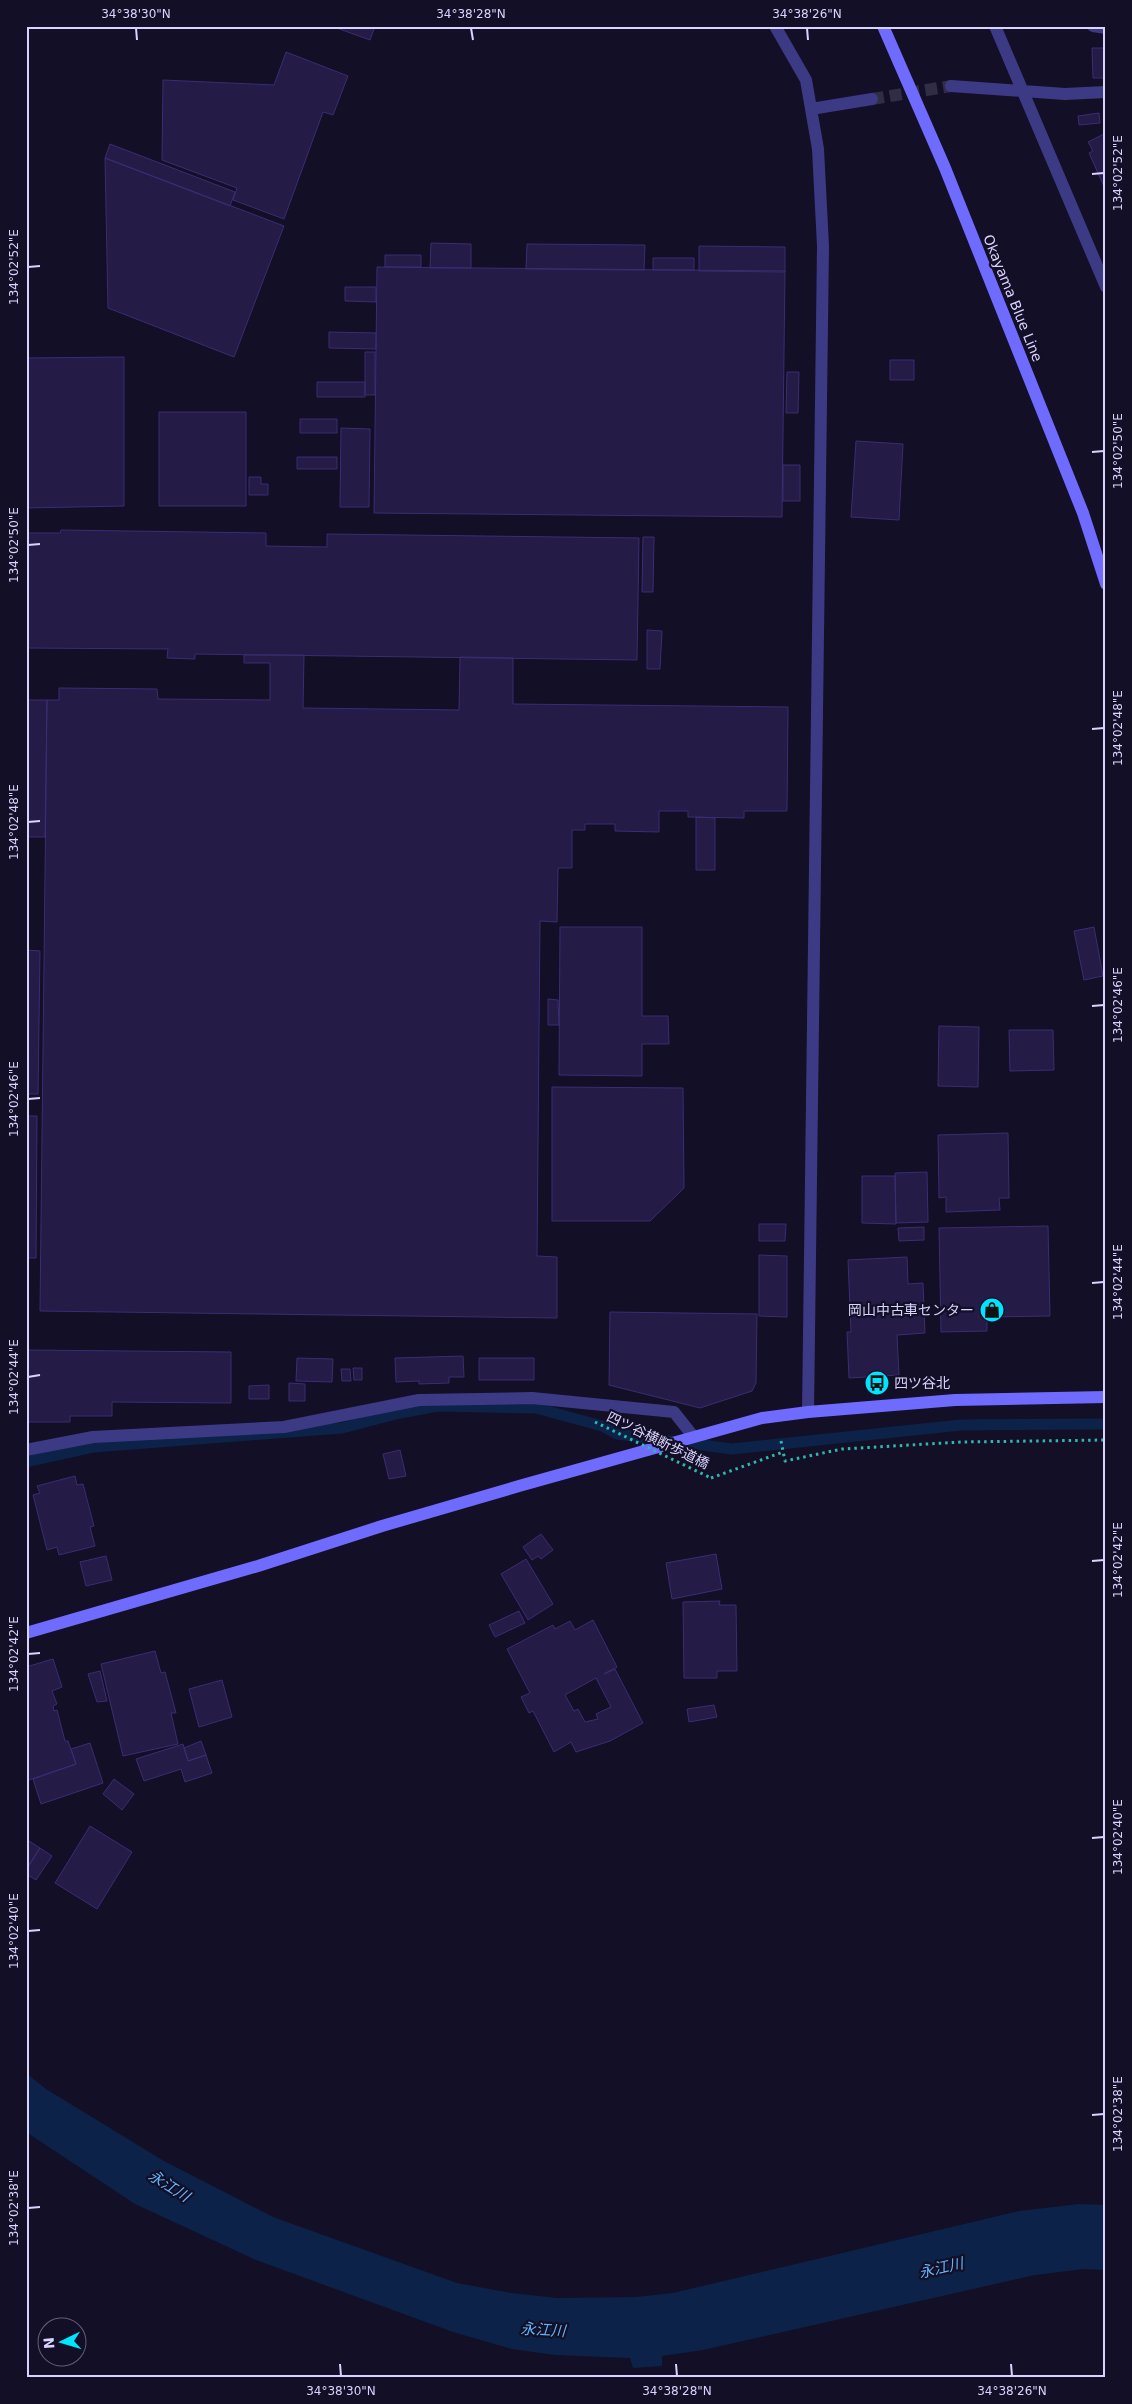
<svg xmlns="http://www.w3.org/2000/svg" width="1132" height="2404" viewBox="0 0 1132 2404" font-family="'DejaVu Sans','Noto Sans JP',sans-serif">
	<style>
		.water { fill: #0c2248 }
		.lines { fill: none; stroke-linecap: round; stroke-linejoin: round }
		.stream { stroke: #0c2248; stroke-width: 11 }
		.building { fill: #241b47; stroke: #3b2d73; fill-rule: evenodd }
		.street-tunnel { stroke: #312d47; stroke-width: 12; stroke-dasharray: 12 6; stroke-linecap: butt }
		.path { stroke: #2fb8b0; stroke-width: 3; stroke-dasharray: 2.5 4; stroke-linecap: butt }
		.lane { stroke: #3d3a85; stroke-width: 12 }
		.street { stroke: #3d3a85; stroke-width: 12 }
		.secondary { stroke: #6f6bff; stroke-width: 12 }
		.path-bridge { stroke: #2fb8b0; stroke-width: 3; stroke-dasharray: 2.5 4; stroke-linecap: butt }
		.ticks { fill: none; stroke: #d9d4ff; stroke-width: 2 }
		.labels { text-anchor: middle; stroke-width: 4.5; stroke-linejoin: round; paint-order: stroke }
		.street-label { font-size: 14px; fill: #d9d4ff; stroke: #130f26 }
		.poi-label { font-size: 14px; fill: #d9d4ff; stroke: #130f26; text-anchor: end }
		.water-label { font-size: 15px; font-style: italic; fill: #62b6ff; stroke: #130f26 }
		.neatline { fill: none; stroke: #d9d4ff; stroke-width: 2 }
		.ticks-label { font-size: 12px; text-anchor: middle; fill: #d9d4ff }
	</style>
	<rect width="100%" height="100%" fill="#130f26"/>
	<!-- water -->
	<path class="water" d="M26,2073L46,2089L164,2161L273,2217L457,2283L511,2293L557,2298L636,2297L673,2293L1019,2211L1079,2204L1106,2205V2270L1084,2269L1035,2275L703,2350L662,2356V2366L633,2368L630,2358L555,2355L512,2349L453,2332L256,2260L135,2204L26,2132Z"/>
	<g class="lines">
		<!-- stream -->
		<path class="stream" d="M26,1462L94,1447L342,1428L400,1413L438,1406L536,1408L602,1426L617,1434L732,1449L961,1425L1106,1424"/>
	</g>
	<!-- building -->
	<path class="building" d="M331,26H375L370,40Z
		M1092,48H1106V78H1093Z
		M286,52L348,76L333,115L323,112L284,219L233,200L237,188L162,160L163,80L274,85Z
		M1099,113L1100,123L1079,125L1078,116Z
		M1106,133V191L1089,153L1093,151L1088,142Z
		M110,144L235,192L230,206L105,158Z
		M105,158L284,226L234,357L108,308Z
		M431,243L471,244V268H430Z
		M527,244L645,245L644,270L526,269Z
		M699,246L785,247V272L699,271Z
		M385,255H421V267H385Z
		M653,258H694V270H653Z
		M377,267L785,271L782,517L374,513Z
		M345,287H376V302L345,301Z
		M329,332L376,333V349L329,348Z
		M365,352H375V395H365Z
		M124,357V506L26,508V358Z
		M890,360H914V380H890Z
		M787,372H799L798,413H786Z
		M317,382H365V397H317Z
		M159,412H246V506H159Z
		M300,419H337V433H300Z
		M341,428L370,429L369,507H340Z
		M856,441L903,444L899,520L851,517Z
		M297,457H337V469H297Z
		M783,465H800V501H783Z
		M249,477H261V484H268V495H249Z
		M61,530L266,533V546L327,547V534L639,538L637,660L195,654V659L167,658L168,649L26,648V533H60Z
		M643,537H654L653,592H642Z
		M647,630L662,631L660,669H647Z
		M244,655H304L303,708L459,710L460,657L513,658V704L788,707L787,811H744V818L688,817V811H659V832L615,831V824H585V830H572V868H558L557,922L540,921L537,1256L557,1257V1318L40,1311L47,700H59V688L157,689L158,699L270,700V663H244Z
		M26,700H47L45,837H26Z
		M696,817L715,818V870H696Z
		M560,927H642V1016H668L669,1044H642V1076L559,1075Z
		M1094,927L1103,976L1084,980L1074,931Z
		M26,950L40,951L38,1094H26Z
		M548,999L558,1000L559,1025H548Z
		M939,1026L979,1027L978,1087L938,1086Z
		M1009,1030H1053L1054,1070L1010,1071Z
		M552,1087L683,1088L684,1188L650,1221H552Z
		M26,1116H37L36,1258H26Z
		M1008,1133L1009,1198H999L1000,1210L946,1212V1197L939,1198L938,1135Z
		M927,1172L928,1222L896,1223L895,1173Z
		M862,1176H895L896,1224L862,1223Z
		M759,1224H786L785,1241H759Z
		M1048,1226L1050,1316L987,1317V1331L941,1332L939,1228Z
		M924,1227V1240L899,1241L898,1228Z
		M759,1255L787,1256V1317L759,1316Z
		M907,1257L908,1284L923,1283L925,1333L897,1335L899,1375L849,1378L847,1332H851L848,1260Z
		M610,1312L757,1314L756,1383L752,1391L700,1408L609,1385Z
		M26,1350L231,1352V1403L112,1402V1416H70V1422H26Z
		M463,1356L464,1377H449V1383L419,1384V1381L396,1382L395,1358Z
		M297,1358L333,1359L332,1382L296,1381Z
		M479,1358H534V1380H479Z
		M353,1368H362V1380H354Z
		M341,1369H350L351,1381H342Z
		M289,1383L305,1384V1401H289Z
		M269,1385V1399H249V1386Z
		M400,1450L406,1476L389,1479L383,1454Z
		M75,1476L77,1485L83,1484L94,1526L90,1527L95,1546L59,1555L57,1547L47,1550L33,1495L40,1493L37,1486Z
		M541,1534L553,1550L541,1559L538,1556L532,1560L523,1547Z
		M716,1554L722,1589L672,1599L666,1563Z
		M106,1556L112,1580L86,1586L80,1562Z
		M526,1559L553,1604L528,1620L501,1574Z
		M720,1601L719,1605H736L737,1671H717V1678H684L683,1602Z
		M519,1611L525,1623L495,1637L489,1625Z
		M593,1620L617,1667L604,1674L615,1669L643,1723L610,1741L576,1752L571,1742L554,1752L533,1711L529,1713L521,1697L530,1693L507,1649L553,1625L555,1629L570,1621L575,1630ZM596,1678L611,1707L596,1714L598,1719L585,1722L578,1709L574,1711L565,1695Z
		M155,1651L161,1673L165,1672L176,1713H171L178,1744L123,1756L101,1664Z
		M53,1659L62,1687L52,1691L57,1704L53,1706L54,1711L57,1710L65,1741H68L76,1764L26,1781V1667Z
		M100,1671L107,1701L97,1702L88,1674Z
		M222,1680L232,1717L199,1727L189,1689Z
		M714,1705L717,1717L689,1722L687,1709Z
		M201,1741L206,1755L188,1761L184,1748Z
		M90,1743L103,1783L41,1804L33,1779L76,1764L71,1749Z
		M183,1744L188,1761L206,1755L212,1773L185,1782L181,1769L144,1781L136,1759Z
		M114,1779L134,1794L122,1810L103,1794Z
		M90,1826L132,1852L97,1909L55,1883Z
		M26,1839L40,1848L26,1870Z
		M40,1848L52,1856L36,1880L26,1874V1870Z"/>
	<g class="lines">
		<!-- street-tunnel -->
		<path class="street-tunnel" d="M872,99L951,86"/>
		<!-- path -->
		<path class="path" d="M781,1441L785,1461L842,1449L962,1442L1106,1440
			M711,1478L783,1452"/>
		<!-- lane -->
		<path class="lane" d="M1093,26L1106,28"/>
		<!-- street -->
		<path class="street" d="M775,26L806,80L818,149L823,246L808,1412
			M995,26L1106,287
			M951,86L1065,94L1106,92
			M811,109L872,99
			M26,1450L93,1437L284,1427L419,1400L532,1398L674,1412L693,1436"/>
		<!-- secondary -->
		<path class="secondary" d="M883,26L945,168L1083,513L1106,584
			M26,1633L258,1566L382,1526L519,1486L762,1418L808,1412L955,1400L1106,1397"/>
		<!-- path-bridge -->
		<path class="path-bridge" d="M595,1422L711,1478"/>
	</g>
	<!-- ticks -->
	<path class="ticks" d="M136,28L137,40M471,28L473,40M807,28L808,40M1092,174L1104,173M28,267L40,266M1092,452L1104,451M28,545L40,544M1092,729L1104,728M28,822L40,821M1092,1006L1104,1005M28,1099L40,1098M1092,1283L1104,1282M28,1377L40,1375M1092,1561L1104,1560M28,1654L40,1653M1092,1838L1104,1837M28,1931L40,1930M1092,2115L1104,2114M28,2208L40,2207M340,2364L341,2376M676,2364L677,2376M1011,2364L1012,2376"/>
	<!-- icons -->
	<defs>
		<symbol id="shop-disc" viewBox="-11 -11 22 22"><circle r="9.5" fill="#00e5ff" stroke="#130f26"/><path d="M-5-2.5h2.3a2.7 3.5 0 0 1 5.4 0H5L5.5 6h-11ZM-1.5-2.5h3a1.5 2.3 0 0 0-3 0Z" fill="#111"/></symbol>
		<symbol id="bus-disc" viewBox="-11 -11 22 22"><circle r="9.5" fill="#00e5ff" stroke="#130f26"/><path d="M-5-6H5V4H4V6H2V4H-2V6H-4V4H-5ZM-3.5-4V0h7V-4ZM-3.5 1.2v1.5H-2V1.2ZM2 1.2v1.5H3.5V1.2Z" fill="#111"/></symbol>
	</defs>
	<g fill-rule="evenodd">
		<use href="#shop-disc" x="978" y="1296" width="28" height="28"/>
		<use href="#bus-disc" x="863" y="1369" width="28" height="28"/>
	</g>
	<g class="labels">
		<!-- street labels -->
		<g class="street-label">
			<text transform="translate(1013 298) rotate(68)" y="5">Okayama Blue Line</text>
			<text transform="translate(658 1440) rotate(26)" y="5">四ツ谷横断歩道橋</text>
		</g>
		<!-- poi labels -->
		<g class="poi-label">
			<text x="974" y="1315">岡山中古車センター</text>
			<text x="894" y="1388" text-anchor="start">四ツ谷北</text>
		</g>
		<!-- water labels -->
		<g class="water-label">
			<text transform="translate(169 2186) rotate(32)" y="5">永江川</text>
			<text transform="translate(941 2268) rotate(-13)" y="5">永江川</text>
			<text transform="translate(543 2330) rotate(3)" y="5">永江川</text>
		</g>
	</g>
	<!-- border -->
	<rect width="1132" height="2404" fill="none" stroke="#130f26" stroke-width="55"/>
	<!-- north arrow -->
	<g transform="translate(62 2342) rotate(265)"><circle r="24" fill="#130f26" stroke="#625e7d"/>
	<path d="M0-4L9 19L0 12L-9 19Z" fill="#00e5ff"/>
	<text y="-8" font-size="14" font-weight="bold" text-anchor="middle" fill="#d9d4ff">N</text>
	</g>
	<rect x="28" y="28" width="1076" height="2348" class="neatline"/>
	<g class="ticks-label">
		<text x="136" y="18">34°38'30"N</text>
		<text x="471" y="18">34°38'28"N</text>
		<text x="807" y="18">34°38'26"N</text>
		<text transform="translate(1118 173) rotate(-90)" y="4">134°02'52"E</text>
		<text transform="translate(14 267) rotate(-90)" y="4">134°02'52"E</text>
		<text transform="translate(1118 451) rotate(-90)" y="4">134°02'50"E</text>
		<text transform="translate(14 545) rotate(-90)" y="4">134°02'50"E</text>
		<text transform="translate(1118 728) rotate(-90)" y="4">134°02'48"E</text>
		<text transform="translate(14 822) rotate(-90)" y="4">134°02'48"E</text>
		<text transform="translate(1118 1005) rotate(-90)" y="4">134°02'46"E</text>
		<text transform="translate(14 1099) rotate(-90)" y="4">134°02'46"E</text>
		<text transform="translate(1118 1282) rotate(-90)" y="4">134°02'44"E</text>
		<text transform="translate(14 1377) rotate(-90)" y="4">134°02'44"E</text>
		<text transform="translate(1118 1560) rotate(-90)" y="4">134°02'42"E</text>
		<text transform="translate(14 1654) rotate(-90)" y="4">134°02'42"E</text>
		<text transform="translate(1118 1837) rotate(-90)" y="4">134°02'40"E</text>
		<text transform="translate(14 1931) rotate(-90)" y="4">134°02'40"E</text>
		<text transform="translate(1118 2114) rotate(-90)" y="4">134°02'38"E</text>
		<text transform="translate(14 2208) rotate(-90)" y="4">134°02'38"E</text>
		<text x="341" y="2395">34°38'30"N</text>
		<text x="677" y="2395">34°38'28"N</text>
		<text x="1012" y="2395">34°38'26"N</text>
	</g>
</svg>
